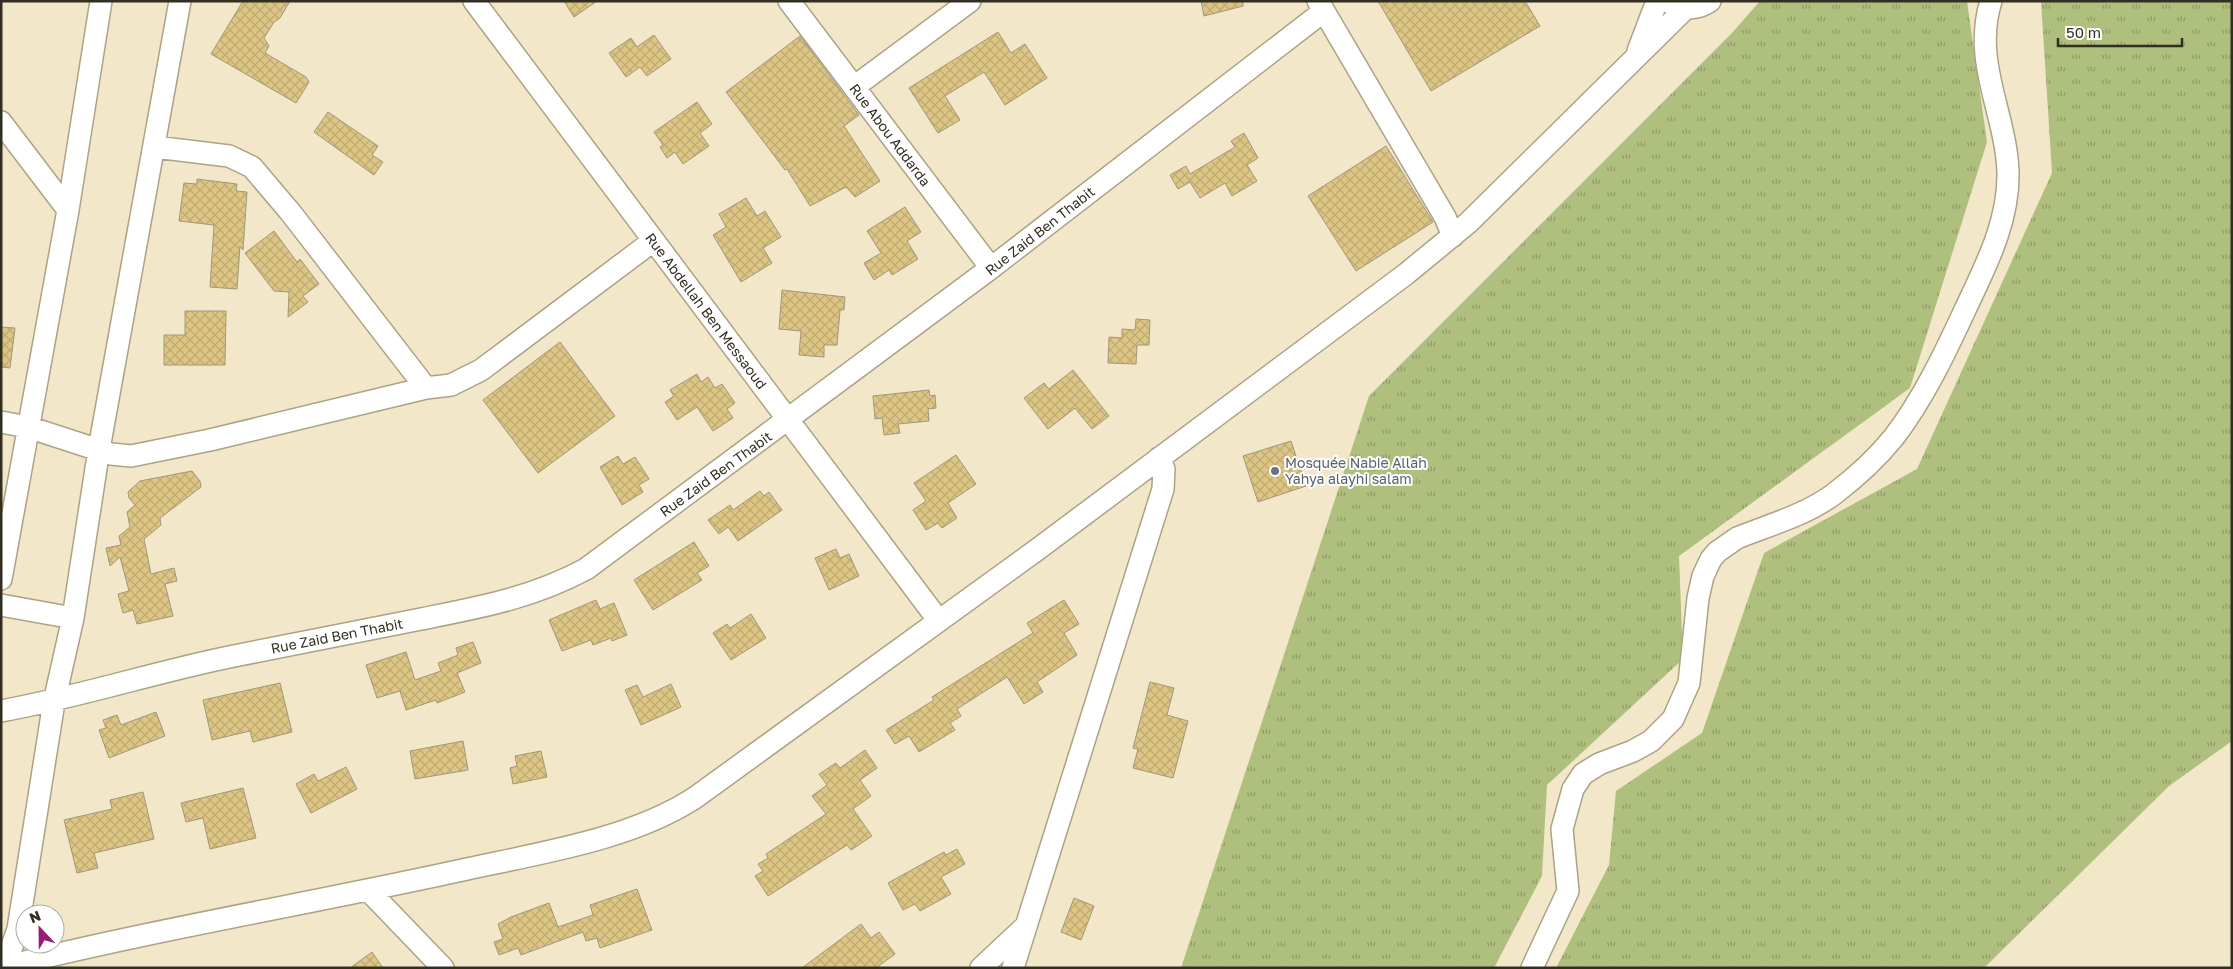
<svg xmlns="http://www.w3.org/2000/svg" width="2233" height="969" viewBox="0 0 2233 969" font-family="'Golos Text',sans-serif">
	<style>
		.grass { fill: url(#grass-tufts) }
		.building { fill: url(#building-cross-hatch); stroke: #a1977b }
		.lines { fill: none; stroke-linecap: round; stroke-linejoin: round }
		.minor-casing { stroke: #aca285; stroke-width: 24 }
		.minor { stroke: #fff; stroke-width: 21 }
		.worship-dot { fill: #6b7280; stroke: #fff; stroke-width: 2 }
		.labels { text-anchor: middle; stroke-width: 4; stroke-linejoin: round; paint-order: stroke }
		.street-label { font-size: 14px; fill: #322e22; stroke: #fff }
		.worship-label { font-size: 14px; fill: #5b616d; stroke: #fff; text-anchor: start }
	</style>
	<defs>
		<pattern id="grass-tufts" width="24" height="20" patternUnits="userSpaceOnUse" patternTransform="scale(1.25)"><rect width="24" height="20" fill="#afbf7e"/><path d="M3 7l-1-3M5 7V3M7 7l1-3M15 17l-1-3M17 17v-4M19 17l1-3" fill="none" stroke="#8f9c67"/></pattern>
		<pattern id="building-cross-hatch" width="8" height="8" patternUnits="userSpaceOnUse" patternTransform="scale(1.25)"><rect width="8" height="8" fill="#ddc684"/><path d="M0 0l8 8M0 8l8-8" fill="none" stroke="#beaa72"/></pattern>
	</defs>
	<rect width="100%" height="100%" fill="#f2e7c8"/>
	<!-- grass -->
	<path class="grass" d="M1760,1H1967L1987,142L1910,388L1679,556L1683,659L1547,785L1542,876L1494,968H1181L1369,396L1732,33Z
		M2041,1H2232V741L2169,786L1984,968H1556L1609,865L1616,791L1702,733L1764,553L1917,469L2052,173Z"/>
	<!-- building -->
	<path class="building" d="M243,1H290L280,18L274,22L264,38L269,46L265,53L306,77L309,82L296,103L211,54Z
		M564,1H597L574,17Z
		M1201,1H1243V6L1204,16Z
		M1378,1H1525L1540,26L1431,91Z
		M998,32L1011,53L1025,44L1047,78L1005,105L984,72L945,96L960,120L938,133L909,88Z
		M654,35L671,59L647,76L640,67L626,77L609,53L631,38L637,47Z
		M800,36L859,115L844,126L880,181L855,197L846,187L810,206L787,169L785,170L726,92Z
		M697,102L712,124L700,133L709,146L683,164L675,152L667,158L660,147L663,145L654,132Z
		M328,112L378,146L372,155L383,162L374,175L314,132Z
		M1244,133L1258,158L1247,165L1257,181L1232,196L1225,183L1200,198L1190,182L1178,189L1170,175L1186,166L1190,174L1235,147L1231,141Z
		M1386,146L1433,222L1356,271L1308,196Z
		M197,179L237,184L236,191L247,192L243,250L240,246L237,289L210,287L214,225L179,221L184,183L197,184Z
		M746,198L757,216L765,211L781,237L763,248L772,263L741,282L713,235L726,227L719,214Z
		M905,207L921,232L907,241L918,259L892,275L889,270L874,280L864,263L881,253L867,231Z
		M274,231L297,262L300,259L319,284L303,296L308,302L288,317L289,292L274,291L245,253Z
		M782,290L845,297L844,310H840L837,345H824V357L799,355L801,331L779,329Z
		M185,311H226L225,365H164V335H185Z
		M1136,319L1150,320L1149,345H1137L1136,364L1108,363L1109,337L1122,338V329L1135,330Z
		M1,327L15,328L10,368L1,367Z
		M560,342L615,416L538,473L483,400Z
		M1073,370L1109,416L1092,429L1075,408L1048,429L1024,398L1044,383L1049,389Z
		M697,374L701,382L708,377L715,388L722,384L735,403L727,409L733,418L713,431L697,407L677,420L665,402L674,396L670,390Z
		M929,390L930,396L935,395L936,408L928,409L929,421L898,424L900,433L884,435L882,418L875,419L873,396Z
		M1291,441L1306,486L1258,502L1243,456Z
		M956,455L976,484L948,503L957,518L942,528L938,523L926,530L913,510L926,501L914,483Z
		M618,456L623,464L635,457L649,479L639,485L643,492L622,505L600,467Z
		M192,471L200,481L201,487L160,518L161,525L144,539L151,574L174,568L177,581L165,584L173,616L137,624L133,610L123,613L118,594L129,591L120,557L110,566L106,548L121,545L119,536L130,527L127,512L135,505L129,498L128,492L140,481Z
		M760,491L764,496L769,492L782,510L738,541L728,527L719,534L708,520L730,505L733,510Z
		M694,542L709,566L697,573L702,580L653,610L634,580Z
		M836,549L840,558L849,554L859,576L829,590L815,558Z
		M596,600L600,609L614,603L627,635L612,641L611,638L593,645L591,640L562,651L549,620Z
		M1064,600L1079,624L1064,633L1077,655L1037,682L1043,692L1024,704L1007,677L957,709L961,716L950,723L955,730L919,752L909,736L895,744L886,730L934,700L932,697L1033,633L1027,623Z
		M751,614L766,638L731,660L713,633L727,624L730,628Z
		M473,642L481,663L457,673L465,692L437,703L436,700L406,710L400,691L377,698L366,665L406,652L415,680L441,671L438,663L458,655L456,648Z
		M1150,682L1174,688L1167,715L1188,721L1173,778L1133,768L1138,749L1133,748Z
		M280,683L292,732L253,742L250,731L212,740L203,700Z
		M671,684L681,707L641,725L625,690L637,685L643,697Z
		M156,712L165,736L109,758L99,730L106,728L103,720L117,715L121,725Z
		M463,741L468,770L415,779L410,751Z
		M865,750L877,768L860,780L871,796L853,809L872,836L851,850L847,845L768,896L755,876L763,871L758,864L768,858L766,854L826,814L812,796L827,785L819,774L836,763L840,768Z
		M541,751L547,777L513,784L510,768L517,766L515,756Z
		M346,767L357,789L311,813L296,784L314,774L318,781Z
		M243,788L256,838L210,849L203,818L186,822L181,803Z
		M143,792L154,839L94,853L98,868L77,873L64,820L112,809L110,800Z
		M957,849L965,864L941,877L951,894L920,911L915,904L903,910L888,883L944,852L946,855Z
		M637,889L652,930L600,948L597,938L586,941L583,932L521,955L518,948L499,955L494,942L503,939L498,924L511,917L549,903L558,927L593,915L590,905Z
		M1074,898L1094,906L1081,940L1061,932Z
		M861,924L871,938L879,932L895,954L876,968H802Z
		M372,952L383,968H350Z"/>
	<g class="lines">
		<defs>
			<path id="minor" d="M474,1L936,617L937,622
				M789,1L991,268
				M1318,1L1445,217L1453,236
				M1672,4C1684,10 1699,9 1710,1
				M1638,51L1657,1
				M854,87L970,1
				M1,122L68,210
				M155,147L229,156L252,167L291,213L426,388
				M1,422L28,427L111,454L131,456L210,440L426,388L451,385L481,370L653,241
				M1,579L68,210L101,1
				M1,605L73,618
				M1,711C78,697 152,673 229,657C293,644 357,632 421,619C481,607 532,598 586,569L991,268L1324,11
				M369,891L443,968
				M2,965L11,949L18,929L54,702L73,618L99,449L180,1
				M4,967C157,929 313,903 467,869C540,853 633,839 696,797L1038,549L1406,274L1468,223L1686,8
				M981,968L1026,926
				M1013,968L1163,489L1164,469L1159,458
				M1532,968L1568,891L1562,829L1573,789L1583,774L1599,764L1633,751L1651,741L1673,719L1689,683L1698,598L1703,576L1711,559L1717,552L1737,538C1769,525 1806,515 1834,494C1855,478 1877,458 1894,437C1923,399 1944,355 1964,312C1985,267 2009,223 2008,172C2006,113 1972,62 1991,1"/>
		</defs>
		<!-- minor casing -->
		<use href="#minor" class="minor-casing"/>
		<!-- minor -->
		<use href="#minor" class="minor"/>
	</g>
	<!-- markers -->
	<circle class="worship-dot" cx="1275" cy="471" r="5"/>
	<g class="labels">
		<!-- street labels -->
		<g class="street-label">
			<text transform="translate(890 135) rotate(53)" y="5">Rue Abou Addarda</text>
			<text transform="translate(1040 231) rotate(-38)" y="5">Rue Zaid Ben Thabit</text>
			<text transform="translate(706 311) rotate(53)" y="5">Rue Abdellah Ben Messaoud</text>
			<text transform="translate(716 474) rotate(-36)" y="5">Rue Zaid Ben Thabit</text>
			<text transform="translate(337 636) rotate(-11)" y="5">Rue Zaid Ben Thabit</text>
		</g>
		<!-- worship labels -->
		<g class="worship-label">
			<text x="1285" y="468">Mosquée Nabie Allah<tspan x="1285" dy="16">Yahya alayhi salam</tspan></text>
		</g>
	</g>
	<!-- border -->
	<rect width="2233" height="969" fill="none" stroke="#322e22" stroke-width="5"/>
	<!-- north arrow -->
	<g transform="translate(40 929) rotate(338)"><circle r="24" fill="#ffffff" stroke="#adaba7"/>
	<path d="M0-4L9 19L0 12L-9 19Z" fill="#981d75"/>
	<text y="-8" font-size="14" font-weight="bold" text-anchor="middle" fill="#322e22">N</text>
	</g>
	<!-- scale -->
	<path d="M2058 38v8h124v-8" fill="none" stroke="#322e22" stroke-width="2.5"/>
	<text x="2066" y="38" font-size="15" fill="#322e22" stroke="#ffffff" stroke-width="4" paint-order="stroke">50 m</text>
</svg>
